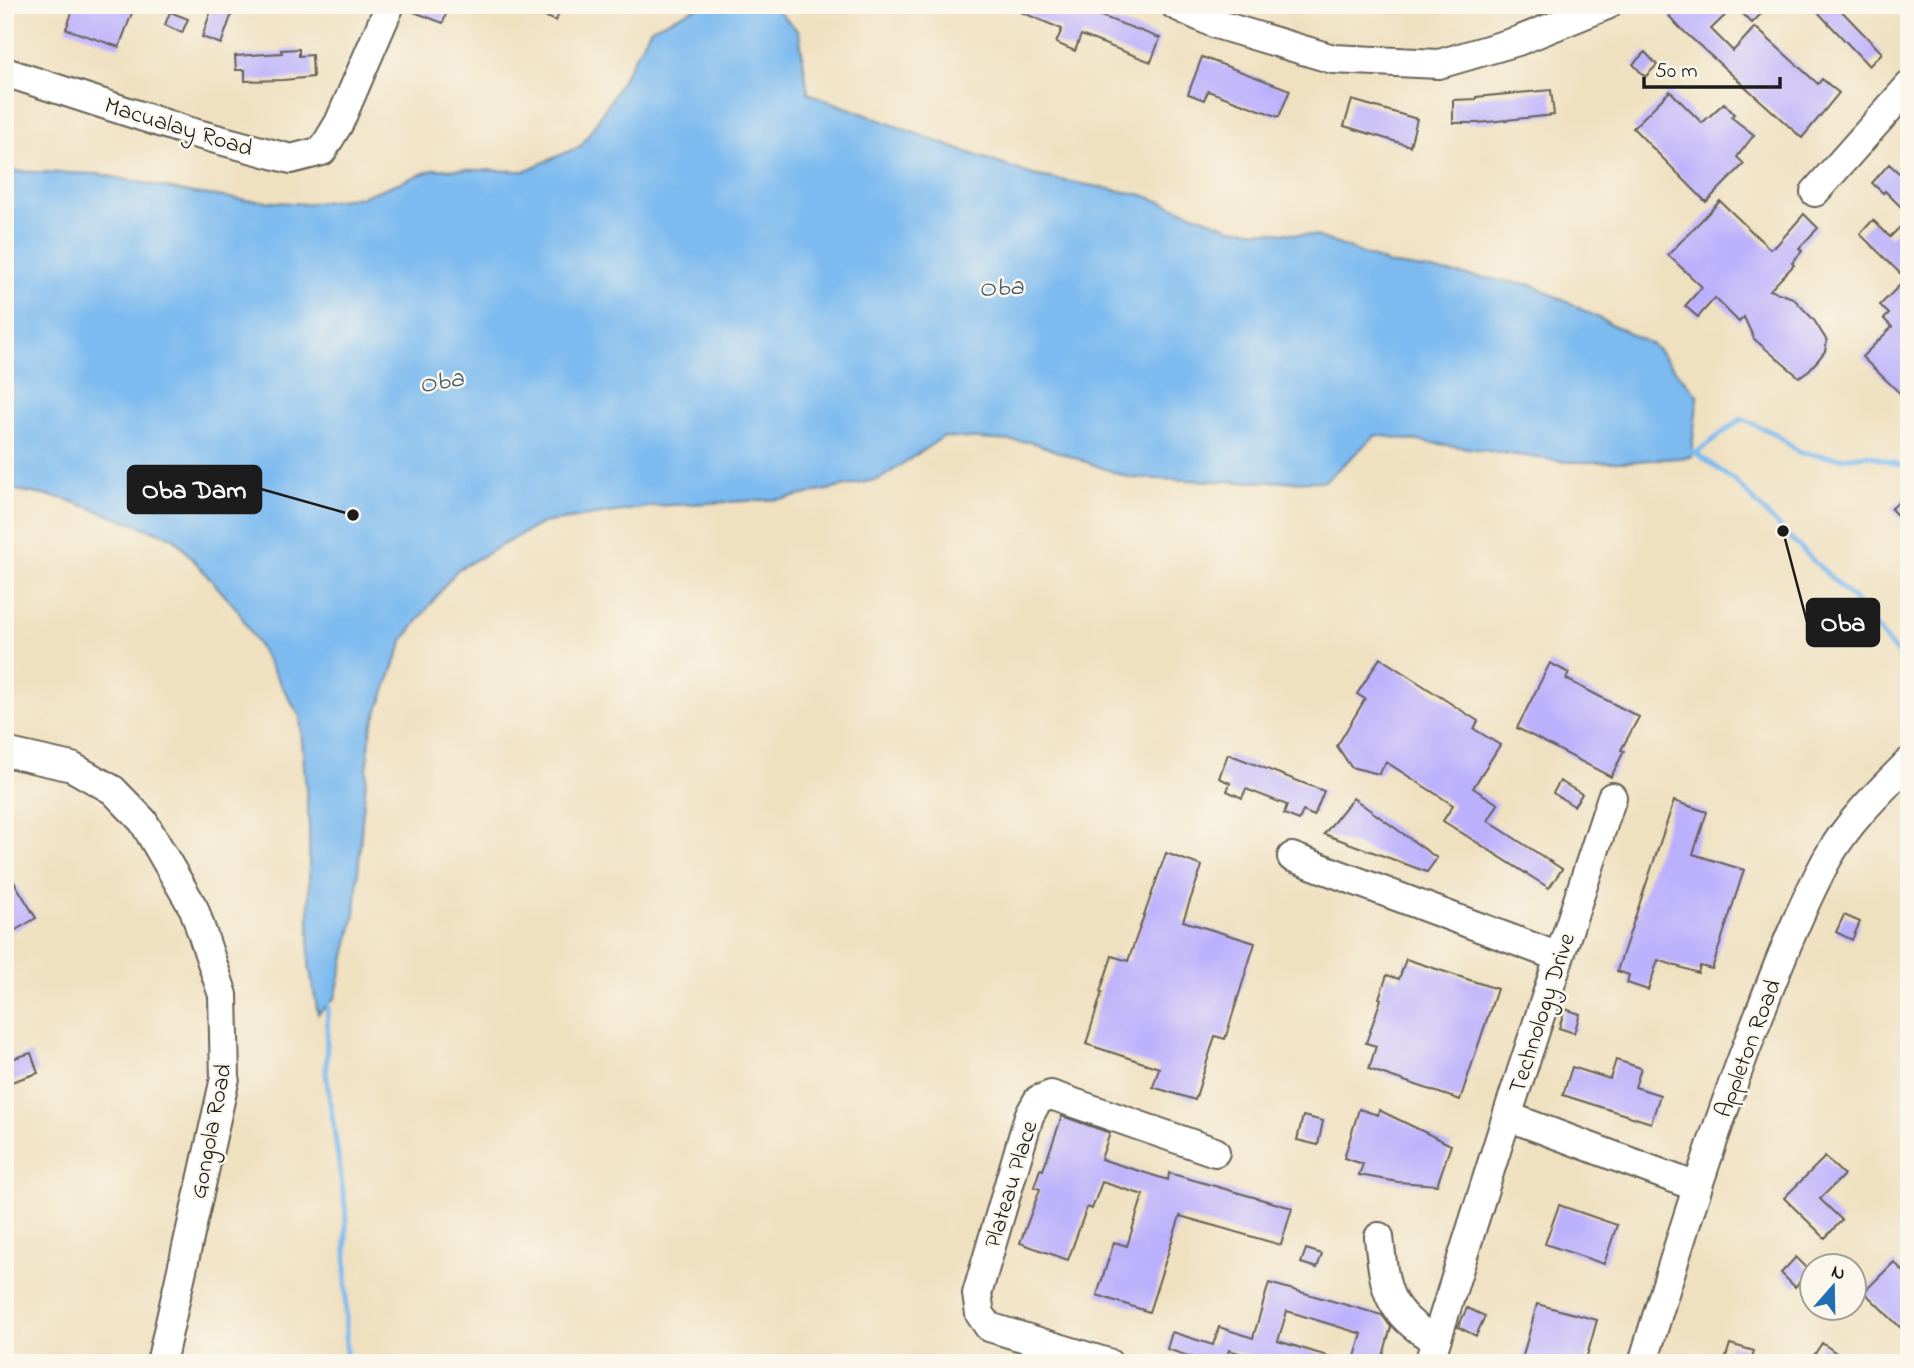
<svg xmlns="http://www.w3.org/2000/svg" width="1914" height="1368" viewBox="0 0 1914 1368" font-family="'Indie Flower',sans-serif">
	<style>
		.water { fill: #7bbaef; stroke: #4c6b86; stroke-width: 2 }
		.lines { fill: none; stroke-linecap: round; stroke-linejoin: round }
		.stream { stroke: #7bbaef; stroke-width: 5 }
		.building { fill: #bbb0fc }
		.minor-casing { stroke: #666155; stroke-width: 32 }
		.minor { stroke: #fff; stroke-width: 28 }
		.labels { text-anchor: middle; stroke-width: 5; stroke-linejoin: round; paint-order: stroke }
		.street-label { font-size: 24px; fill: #1c1c1c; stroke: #fbf7ec }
		.water-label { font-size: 26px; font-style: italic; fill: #425b70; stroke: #fbf7ec }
		.leader { fill: none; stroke: #1c1c1c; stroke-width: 2.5 }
		.callout-dot { fill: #1c1c1c; stroke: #fbf7ec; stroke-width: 2.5 }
		.callout { fill: #1c1c1c; stroke: #1c1c1c; stroke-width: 2.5 }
		.callout-label { font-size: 26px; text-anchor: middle; font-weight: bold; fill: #fff }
	</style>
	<rect width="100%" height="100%" fill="#fbf7ec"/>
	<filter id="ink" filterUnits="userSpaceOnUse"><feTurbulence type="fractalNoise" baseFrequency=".0143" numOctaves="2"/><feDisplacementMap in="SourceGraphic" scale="14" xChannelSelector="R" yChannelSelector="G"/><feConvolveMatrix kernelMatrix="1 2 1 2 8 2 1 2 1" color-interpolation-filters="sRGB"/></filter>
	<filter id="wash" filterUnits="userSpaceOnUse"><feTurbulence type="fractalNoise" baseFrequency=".00686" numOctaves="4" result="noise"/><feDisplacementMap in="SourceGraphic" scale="28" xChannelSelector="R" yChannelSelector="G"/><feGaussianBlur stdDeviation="1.57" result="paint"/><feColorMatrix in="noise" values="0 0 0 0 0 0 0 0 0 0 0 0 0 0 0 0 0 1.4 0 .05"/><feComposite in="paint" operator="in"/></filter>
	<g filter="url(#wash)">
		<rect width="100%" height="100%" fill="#efe0c0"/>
		<!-- water -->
		<path class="water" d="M703,5H772L799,32L808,93L952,147L1033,175L1143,195L1231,228L1317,236L1389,264L1533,285L1653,345L1698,395L1691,457L1625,462H1566L1376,435L1325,481L1242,482L1130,478L1031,442L943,437L880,479L784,499L655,506L542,523L457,570L404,639L371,729L362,821L355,914L335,998L318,1014L309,965V826L300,717L237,609L174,538L65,499L5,488V171L99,174L186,192L247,200L307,204L361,197L435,169L524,171L581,146L613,96L651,28Z"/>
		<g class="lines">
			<!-- stream -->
			<path class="stream" d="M1685,449L1696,453L1736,482L1783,531L1853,599L1909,668
				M1696,453L1741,419L1774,433L1800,453L1841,458L1868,455L1903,466
				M328,1000L326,1073L346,1213V1363"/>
		</g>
		<g id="blocks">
			<!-- building -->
			<path class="building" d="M75,5H102L112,9L114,5H135L119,47L66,29Z
				M213,5H235L221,44L202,37Z
				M406,5H440L448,8L443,23L406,9Z
				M518,5H562L556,21Z
				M1004,5H1061L1092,16L1093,13L1160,38L1151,62L1081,35L1075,51L1056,43L1062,29Z
				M1663,5H1770L1752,23L1735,6L1711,29L1733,51L1755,27L1818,84L1822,79L1839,93L1802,138L1679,27L1669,16L1671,14Z
				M1811,5H1836L1882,53L1869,66Z
				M170,12L188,19L182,33L165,25Z
				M299,49V56L312,55L313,77L283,80L245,81V70H236L235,56L282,53L281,50Z
				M1645,52L1657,65L1645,77L1633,64Z
				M1202,57L1290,90L1279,117L1208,91L1204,100L1188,94Z
				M1551,90L1554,115L1478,123H1453V100L1476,99V97Z
				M1670,91L1702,123L1724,103L1734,114L1731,117L1754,135L1737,157L1744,164L1706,202L1633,128Z
				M1352,100L1417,119L1410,146L1344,126Z
				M1889,164L1909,182V215L1885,191L1883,193L1872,183Z
				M1720,201L1770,249L1774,246L1775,247L1804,214L1818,228L1799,248L1802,251L1792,263L1794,265L1770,290L1793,298L1814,320L1827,341L1825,351L1818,360L1809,370L1799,377L1754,339L1744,317L1739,322L1715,298L1698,317L1685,306L1702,287L1668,255Z
				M1909,218V402L1862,357L1892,327L1884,319L1889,314L1880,305L1906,279L1860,234L1873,220L1890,237Z
				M1909,493V528L1891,509Z
				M1380,658L1478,721L1474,729L1500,745L1473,788L1498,804L1488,821L1562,869L1549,888L1443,821L1453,805L1386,762L1379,774L1351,767L1337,746L1365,699L1357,694Z
				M1550,663L1569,673L1566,679L1639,717L1621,750L1624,751L1611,777L1517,728Z
				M1228,754L1324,791L1314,816L1303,811L1299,820L1284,814L1287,805L1246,789L1242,798L1227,791L1230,783L1219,778Z
				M1560,781L1582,794L1574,806L1553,793Z
				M1353,798L1437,858L1427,872L1324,834Z
				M1674,801L1707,812L1693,854L1744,870L1712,969L1700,966L1698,973L1658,960L1648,990L1627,983L1629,975L1617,971Z
				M1166,853L1202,866L1183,921L1255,943L1225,1039L1215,1036L1195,1100L1153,1087L1159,1068L1086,1044L1102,992H1100L1112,956L1128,961Z
				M5,867L36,918L14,931L5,916Z
				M1844,915L1860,922L1852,940L1836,932Z
				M1406,959L1497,989L1460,1100L1369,1069L1376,1046L1366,1043L1381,999L1379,998L1387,975L1399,979Z
				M1565,1009L1580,1014L1574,1033L1559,1028Z
				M31,1053L38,1073L5,1084V1061Z
				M1616,1060L1641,1068L1635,1087L1660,1095L1651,1123L1563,1095L1572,1067L1610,1079Z
				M1359,1109L1378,1115L1379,1110L1451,1145L1437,1185L1398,1182L1359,1175L1363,1164L1344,1158Z
				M1062,1116L1110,1133L1101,1159L1168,1180L1169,1173L1292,1208L1281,1245L1180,1216L1149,1312L1097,1295L1114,1242L1127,1246L1143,1195L1102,1182L1092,1209L1087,1207L1068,1260L1020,1243L1040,1189L1034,1187L1040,1169L1043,1170Z
				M1303,1116L1323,1121L1318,1145L1297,1140Z
				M1825,1157L1844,1175L1820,1199L1842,1220L1825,1238L1784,1198Z
				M1559,1205L1617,1225L1604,1264L1545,1244Z
				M1306,1249L1322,1254L1317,1268L1301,1263Z
				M1796,1257L1810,1271L1795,1287L1781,1273Z
				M1894,1262L1909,1277V1336L1864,1292Z
				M1269,1283L1382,1315L1391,1327L1381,1363H1353L1362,1334L1287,1311L1278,1341L1337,1359L1336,1363H1273L1229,1350L1225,1363H1210L1167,1349L1172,1332L1213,1345L1219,1327L1253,1338Z
				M1537,1304L1597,1320L1585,1363H1521Z
				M1467,1308L1485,1316L1476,1336L1458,1327Z
				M1822,1343L1851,1363H1809Z
				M1730,1344L1754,1351L1750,1363H1724Z"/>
		</g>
	</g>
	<g filter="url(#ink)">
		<use href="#blocks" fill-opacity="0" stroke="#666155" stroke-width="2"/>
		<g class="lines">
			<defs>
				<path id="minor" d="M1175,5L1216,24L1333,59L1439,64L1518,41L1607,5
					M5,72L190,132L291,159L322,151L339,123L390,5
					M1815,192L1909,86
					M5,752L72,767L113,790L143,821L194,909L223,995L225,1078L161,1363
					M1612,797L1507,1116L1697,1187
					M1292,857L1559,957
					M1379,1237C1385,1292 1386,1310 1436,1341
					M1108,1363L989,1327L980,1314L977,1294L1029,1116L1038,1100L1051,1095L1215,1152
					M1429,1363L1507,1116
					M1643,1363C1678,1246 1714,1129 1759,1015C1779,962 1800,909 1827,859C1848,822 1879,792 1909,762"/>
			</defs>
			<!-- minor casing -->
			<use href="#minor" class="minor-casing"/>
			<!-- minor -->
			<use href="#minor" class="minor"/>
		</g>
	</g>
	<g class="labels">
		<!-- street labels -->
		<g class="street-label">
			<text transform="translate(179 126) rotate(17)" y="8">Macualay Road</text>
			<text transform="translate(1541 1013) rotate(-72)" y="8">Technology Drive</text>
			<text transform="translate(1747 1048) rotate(-69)" y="8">Appleton Road</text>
			<text transform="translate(210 1131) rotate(-79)" y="8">Gongola Road</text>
			<text transform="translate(1010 1184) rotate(-73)" y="8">Plateau Place</text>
		</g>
		<!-- water labels -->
		<g class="water-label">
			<text transform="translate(1001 286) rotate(-3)" y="9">Oba</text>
			<text transform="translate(441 380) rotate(-10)" y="9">Oba</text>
		</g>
	</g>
	<!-- callouts -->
	<path class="leader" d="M353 515L261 489M1783 531L1807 622"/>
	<g class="callout-dot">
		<circle cx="353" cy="515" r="7"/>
		<circle cx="1783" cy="531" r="7"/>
	</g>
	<g class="callout">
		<rect x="128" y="466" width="133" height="47" rx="7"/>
		<rect x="1807" y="599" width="72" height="47" rx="7"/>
	</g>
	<g class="callout-label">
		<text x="194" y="498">Oba Dam</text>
		<text x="1843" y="631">Oba</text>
	</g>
	<!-- margin -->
	<rect width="1914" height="1368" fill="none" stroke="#fbf7ec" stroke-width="28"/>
	<!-- north arrow -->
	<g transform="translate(1833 1287) rotate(20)"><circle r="33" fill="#fbf7ec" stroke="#a29f99" stroke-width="2"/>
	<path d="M0-5L12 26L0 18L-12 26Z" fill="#1f6fb2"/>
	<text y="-10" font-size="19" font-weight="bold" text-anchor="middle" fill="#1c1c1c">N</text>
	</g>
	<!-- scale -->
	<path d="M1644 77v10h136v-10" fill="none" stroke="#1c1c1c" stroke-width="3.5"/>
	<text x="1655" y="77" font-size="21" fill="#1c1c1c" stroke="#fbf7ec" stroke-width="5" paint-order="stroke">50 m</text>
</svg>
